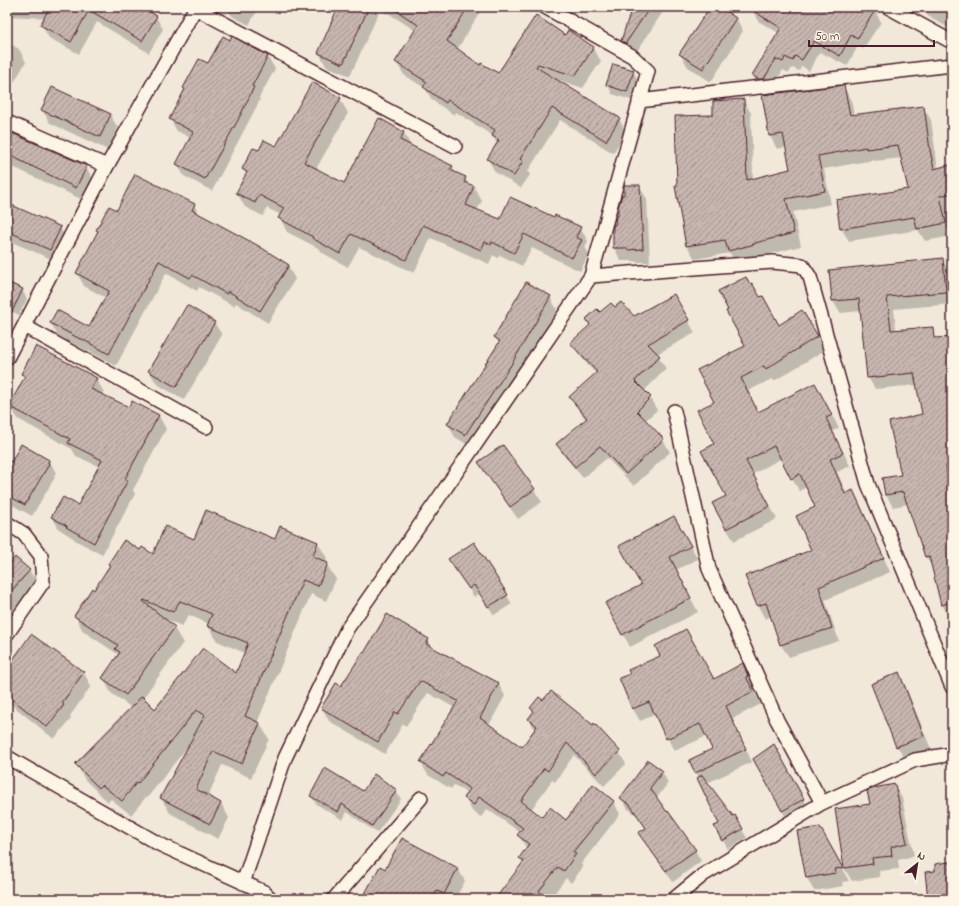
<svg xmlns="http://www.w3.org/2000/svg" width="959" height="906" viewBox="0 0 959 906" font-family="'Indie Flower',sans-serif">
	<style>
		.shadow { fill: #0003; fill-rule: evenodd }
		.building { fill: url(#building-hatch); stroke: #4a1f2b }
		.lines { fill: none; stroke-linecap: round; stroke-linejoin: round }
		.minor-casing { stroke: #4a1f2b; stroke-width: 16 }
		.minor { stroke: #fcf5e5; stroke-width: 13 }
	</style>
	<defs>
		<pattern id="building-hatch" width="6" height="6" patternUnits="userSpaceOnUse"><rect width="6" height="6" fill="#c7b6af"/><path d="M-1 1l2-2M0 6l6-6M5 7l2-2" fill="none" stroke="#a4938f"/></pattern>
	</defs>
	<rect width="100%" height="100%" fill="#f1e8da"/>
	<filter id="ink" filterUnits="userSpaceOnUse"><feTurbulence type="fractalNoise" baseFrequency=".025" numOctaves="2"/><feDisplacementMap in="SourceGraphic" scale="8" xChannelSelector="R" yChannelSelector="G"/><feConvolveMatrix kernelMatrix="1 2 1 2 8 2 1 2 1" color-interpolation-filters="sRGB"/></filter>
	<g filter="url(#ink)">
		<!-- shadow -->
		<path class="shadow" d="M7,7H140L156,17L163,29L149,53L97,22L79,54L49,38L42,25L46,18L7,16Z
			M227,7H259L249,25L232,16Z
			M340,7H483L457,50L481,66L498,75L565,36L568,32L593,48L601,61L583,88L558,80L619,119L626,132L613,153L560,120L528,171L530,175L521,188L495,172L488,159L497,144L493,136L456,112L454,115L432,100L425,88L404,75L396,62L416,31L388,13L387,14L380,10L350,76L326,66L319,53Z
			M633,7H666L634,56L629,54L622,40Z
			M711,7H718L736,18L743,31L711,82L688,67L680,54Z
			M753,7H869L875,11L881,22L863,49L858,46L847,66L820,52L809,71L802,66L799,71L792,68L789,73L783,70L770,90L760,87L753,75L779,33L758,21L752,9Z
			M923,7H952V30L928,16Z
			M232,38L268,57L275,69L259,98L260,100L212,191L184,176L177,164L191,138L177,131L170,119L186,90L185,88L208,65Z
			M7,42L19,49L26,62L7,94Z
			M633,71L638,80L631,100L612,94L608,85Z
			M843,87L851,99L854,116L923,107L931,120L938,169L952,165V228L946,229L947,237L925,241L918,230L849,241L841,228L909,189L902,158L875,161L874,160L824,169L831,204L793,212L801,246L762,256V257L736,264L730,253L695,259L687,246L676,186H678L714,116L743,100L751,113L753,179L792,170L787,147L777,149L770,136L764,96Z
			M340,99L348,113L316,169L344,184L379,120L404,133L412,148L452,166L456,173L465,178L469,185L474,187L482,201L477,210L500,220L555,218L580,228L588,241L585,247L589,254L580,271L532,248L522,266L500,255L498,258L493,255L489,264L431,238L414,273L359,247L348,267L321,252L320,249L287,232L280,218L281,215L267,208L263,216L245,207L237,193L247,175L243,169L259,152L277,148Z
			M42,110L110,115L118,128L108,150L50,123Z
			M7,132L86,167L93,179L83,200L13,167L7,181Z
			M639,186L647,199L650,262H636L635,261H621L614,248L616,226L625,196Z
			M7,204L60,228L67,240L58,262L7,240Z
			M194,205L200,215L288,266L295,279L268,323L236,303L234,306L199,287L197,291L166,273L116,366L87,350V351L58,336L51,323L89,328L106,298L84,286L77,273L118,212Z
			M942,260L949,271L952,304L894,309L897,339L952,338V616H949L942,605L933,569L926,557L908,504L893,507L886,495L883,479L902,476L923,415L917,385L875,389L868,377L861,311L840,313L833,301L830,271Z
			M7,283L22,290L27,299L19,315L7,309Z
			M674,295L695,333L657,354L666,369L644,391L650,398L657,410L645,421L663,440L670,452L634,486L607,458L583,478L564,456L557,444L586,420L578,409L571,397L596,374L579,355L572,343L591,326L600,314L615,309L634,318Z
			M550,297L557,310L518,378L473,448L455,437L448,424L499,344L495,337Z
			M802,312L825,350L774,381L772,379L748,391L759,413L822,397L839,428L833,431L850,466L837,472L847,494L853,492L860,504L890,572L825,600L839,641L789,657L781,645L772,616L765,619L758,606L746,577L813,550L817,508L807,487L799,491L782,458L753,474L777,519L734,541L726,528L727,496L715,444V403L746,346Z
			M214,322L222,335L184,400L157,384L149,371Z
			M23,374L96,379L104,392L102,395L129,409L133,402L159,416L166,429L133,490L135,494L102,555L75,540L73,538L59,529L52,517L78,507L100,467L76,456L72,449L18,419L10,406L25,379Z
			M503,446L534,490L542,502L518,519L487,475L480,462Z
			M7,460L12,463L49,460L56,473L54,475L55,477L32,516L7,502Z
			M674,517L698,559L676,570L698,612L630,647L623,634L642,585Z
			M281,527L318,543L327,558L325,562L336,579L326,601L311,594L257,723L260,724L269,739L251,778L222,765L208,796L221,803L229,818L218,839L170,813L161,798L189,746H188L147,798L146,797L131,815L111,799L108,802L85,780L77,765L132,708L111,693L103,678L119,655L83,631L75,616L95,591L110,566L109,564L140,551L154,556L194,540H276ZM189,615L209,624L208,626L217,641L245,653L236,675L155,710L143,698L183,643L174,628L164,619L182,626Z
			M455,568L507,596L512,604L494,615L480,593L474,597Z
			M7,569L29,570L37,583L7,617Z
			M31,636L84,673L91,686L70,716L71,719L54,739L7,701V664L9,662L11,664Z
			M428,640L434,649L498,683L505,696L489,725L523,748L535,730L529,719L534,713L531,708L543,701L593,726L594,725L619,752L626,764L604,786L574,755L555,782L552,780L531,810L542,819L567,821L613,801L620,814L581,864L583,867L571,883L566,878L550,899H492L497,894L499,895L524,864L520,858L527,849L519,836L521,833L487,809L481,817L472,811L465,798L468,794L454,785L451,789L428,775L421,763L455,708L428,693L406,726L403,724L385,754L329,721L322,708L341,688Z
			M742,665L750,677L755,688L753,689L761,704L732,719L752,762L707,783L733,817L734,816L747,838L728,849L715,827L720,824L696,772L714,750L707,736L674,751L656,714L640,721L633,709L620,679L714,680Z
			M899,674L906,687L931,749L905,759L897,746Z
			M781,758L811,812L790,823L782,811Z
			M662,771L668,783L656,799L695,850L701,861L673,882L646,844L640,833L646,829L638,816L628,809L621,798Z
			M894,785L902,798L914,856L898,860L899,869L879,871L880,877L852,881L844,868L871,805Z
			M396,791L401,799L377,833L347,812L343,820L316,804L311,796Z
			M798,832L827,841L849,881L842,882L843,886L814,891L807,878Z
			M458,869L465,881L455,899H363L386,871Z"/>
		<!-- building -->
		<path class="building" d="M50,7H142L157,16L142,41L89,10L71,42L40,25Z
			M338,7H369L343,64L318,53Z
			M391,7H468L447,41L480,65L481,63L498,73L536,15L565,35L568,30L594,47L575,76L538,64L536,67L620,118L606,141L552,108L520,159L523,161L514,176L487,159L499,140L492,136L495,130L448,100L446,103L423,87L427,82L395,62L418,25Z
			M632,7H650L626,43L621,41Z
			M710,7H720L736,18L703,69L679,54Z
			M747,7H877L857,39L851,35L840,56L814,41L802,60L795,56L793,61L785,57L783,62L776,59L764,79H758L752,75L781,28Z
			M223,36L230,40L232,36L268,56L252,86L254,87L238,120L205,179L176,164L193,132L169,119L185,89L183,88L199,59L208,63Z
			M613,64L634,70L627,92L606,85Z
			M312,82L341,98L304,162L344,183L379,118L404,132L400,140L453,166L450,170L466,177L464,182L474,186L466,205L500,219L510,197L554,217L555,215L581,227L576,237L582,240L572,258L524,234L514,253L492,242L491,245L485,242L481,250L423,225L406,260L351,234L340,254L312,238L313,237L278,218L284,208L259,195L255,203L236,193L247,172L242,169L253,148L259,150L264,140L276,146Z
			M844,85L850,115L924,106L930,150L934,169L952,164V193L940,196L946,223L917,229L914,217L840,229L836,200L908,189L898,145L866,149V147L818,156L825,191L786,199L794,233L755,243V244L728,251L725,240L686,246L675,186L677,185L675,116L713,115V101L744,99L747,180L790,169L783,134L769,136L762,95Z
			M52,87L111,114L100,137L41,110Z
			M7,131L87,166L76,188L7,154Z
			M135,174L195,204L192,210L257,245L289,265L260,311L228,291L227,294L192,275L190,278L159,261L109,354L80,338V339L50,323L57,310L89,327L109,291L76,273L98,231L96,230L109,206L117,210Z
			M624,185H640L643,249L627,250V248H613V225H615L616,216H618V208L622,195H624Z
			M7,203L61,227L50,250L7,231Z
			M943,258L946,292L887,297L891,330L933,327L934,338L952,337V425H949L952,441V465L946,466L952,497V602L941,605L929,556L925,557L903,492L885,495L882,478L901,475L889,422L922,414L914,373L867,378L859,299L832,301L829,270Z
			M746,277L750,284L752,283L760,297L763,296L779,325L802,310L818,336L766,369L764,366L741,378L758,412L815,383L832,415L826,418L843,453L830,459L845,494L853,490L884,558L819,587L832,628L780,645L766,603L757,606L745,576L811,550L796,516L815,507L800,474L791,479L774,446L746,461L770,506L726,529L712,503L726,496L701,451L714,444L697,410L714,402L697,370L745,346L726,311L728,310L718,291Z
			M7,282L23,289L7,322Z
			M526,282L551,296L511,365L465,435L447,424L500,341L494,337Z
			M674,294L689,320L648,344L660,356L635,381L651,397L637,411L664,439L626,474L600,446L575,467L556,444L587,418L569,397L597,372L570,343L590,325L586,319L597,309L600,312L611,303L615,307L621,302L634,316Z
			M187,305L215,322L176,387L148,371Z
			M36,346L97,378L91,389L129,407L132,401L159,415L125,479L128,480L94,543L66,527L67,526L51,517L63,497L78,505L102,460L68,443L70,439L9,406L25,376L21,374Z
			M21,444L49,460L48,463L49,464L25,505L7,495V459L11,462Z
			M503,445L535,489L510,507L478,462Z
			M206,510L275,539L280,526L318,542L313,556L328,563L318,586L303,580L245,716L260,723L242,764L213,751L196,789L221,803L210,824L160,798L205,715L196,710L138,783L137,782L122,801L102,785L99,788L75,764L142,696L155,709L203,648L236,673L248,643L207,626L212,614L180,601L173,612L144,600L143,601L175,627L126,695L102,678L120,652L115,649L118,645L74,616L92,588L94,590L110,565L108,564L124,540L140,550L142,547L153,554L165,526L194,539Z
			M674,516L691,546L670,557L691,598L622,635L605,603L641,585L619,546Z
			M474,542L508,595L488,607L474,585L469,589L448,559Z
			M15,557L30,570L7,596V567Z
			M387,614L429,639L426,644L499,683L480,718L522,747L537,726L528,719L534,711L530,708L539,697L543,700L551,691L593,725L594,723L620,751L596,774L567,743L548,771L544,768L521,801L542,817L550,807L566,820L593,784L614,801L573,852L576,854L564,871L558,867L539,891L548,899H495L524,861L519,858L529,844L517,835L523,828L479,797L474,805L464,798L470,789L446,773L443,777L420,762L458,701L420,681L398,714L395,712L378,742L321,708L336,683L341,686L363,652L364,653Z
			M686,629L714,679L743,663L748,676L746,677L754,691L726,706L746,749L695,773L689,760L712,749L700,724L666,739L649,702L632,709L619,678L630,674L628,670L660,656L655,646Z
			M31,634L84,672L62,703L64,705L47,727L7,695V668Z
			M899,672L924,736L896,747L871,684Z
			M774,744L804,799L782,811L753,759Z
			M648,760L663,771L650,788L667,812L668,811L696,850L666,871L638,833L646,828L630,805L620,798Z
			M325,768L363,791L374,774L397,790L372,826L342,804L338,812L310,796Z
			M702,775L733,816L735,815L743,829L722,841L714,826L719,824L697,778Z
			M895,784L907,843L891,847L892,856L872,858L873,864L844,868L835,809L870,804L867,791L874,788Z
			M820,827L843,868L835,869L836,873L806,878L797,831Z
			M402,838L458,868L444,894L437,891L432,899H362L380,866L385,869Z
			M949,862L950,869H952V899H928L925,872L935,871V864Z"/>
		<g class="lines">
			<defs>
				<path id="minor" d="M888,7L952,42
					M195,8L455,146
					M639,101L952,65
					M7,122L107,166
					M591,276L772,262L802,265L810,277L868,484L952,687
					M24,326L206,427
					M7,358L107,166L196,7
					M674,411L709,569L777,720L822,803
					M7,523L24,534L41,556L43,582L7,634
					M7,757L159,844L264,892L271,899
					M243,883L285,758L347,629L438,499L591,276L648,71L632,56L545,7
					M334,899L421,798
					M674,899L703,875L822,803L915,760L952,754"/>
			</defs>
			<!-- minor casing -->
			<use href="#minor" class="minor-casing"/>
			<!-- minor -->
			<use href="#minor" class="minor"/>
		</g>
	</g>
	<!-- margin -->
	<rect width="959" height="906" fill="none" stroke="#fcf5e5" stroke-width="24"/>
	<rect x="12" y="12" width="935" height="882" fill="none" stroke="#4a1f2b" stroke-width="1.5" filter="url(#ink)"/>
	<!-- north arrow -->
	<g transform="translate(917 864) rotate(30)" stroke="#fcf5e5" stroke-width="3" paint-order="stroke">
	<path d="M0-3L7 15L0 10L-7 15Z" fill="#4a1f2b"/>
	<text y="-6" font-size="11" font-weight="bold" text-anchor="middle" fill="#4a1f2b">N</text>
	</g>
	<!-- scale -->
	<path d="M809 40v6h125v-6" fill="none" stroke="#4a1f2b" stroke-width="2"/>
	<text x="815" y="40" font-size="12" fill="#4a1f2b" stroke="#fcf5e5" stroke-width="3" paint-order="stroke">50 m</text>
</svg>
